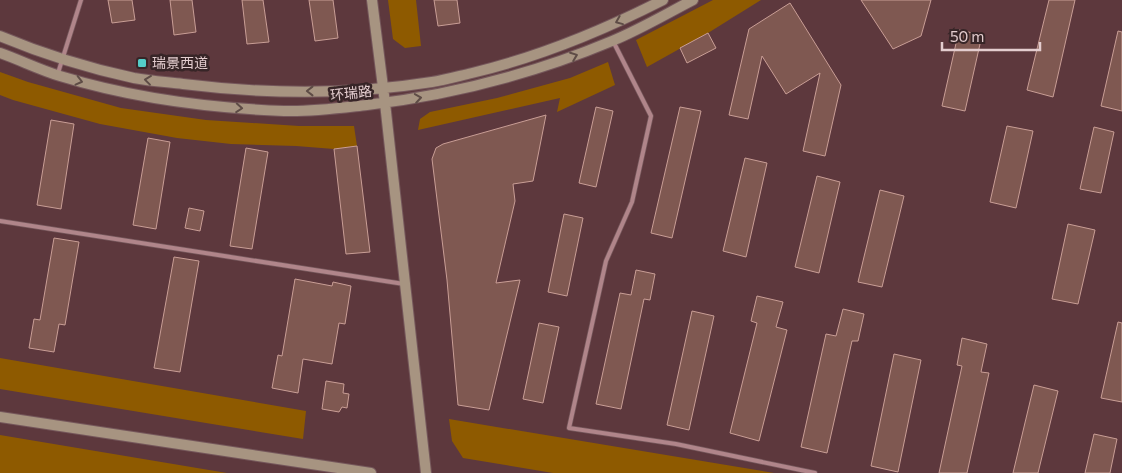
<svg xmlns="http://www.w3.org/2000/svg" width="1122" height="473" viewBox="0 0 1122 473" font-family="Commissioner,'Noto Sans SC',sans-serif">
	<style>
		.green { fill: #8e5a00 }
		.building { fill: #7f5851; stroke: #c99e96 }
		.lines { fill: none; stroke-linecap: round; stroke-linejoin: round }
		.lane-casing { stroke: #75575b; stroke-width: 5.5 }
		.secondary-casing { stroke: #75575b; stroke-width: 12 }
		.lane { stroke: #b0858a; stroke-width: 4 }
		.secondary { stroke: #a79481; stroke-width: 10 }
		.oneway { stroke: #5e4c46 }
		.poi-dot { fill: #54cdc8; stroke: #372527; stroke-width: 2 }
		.labels { text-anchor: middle; stroke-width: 5; stroke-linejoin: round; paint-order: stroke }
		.poi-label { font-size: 14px; fill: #e4cdcf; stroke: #372527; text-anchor: start }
		.street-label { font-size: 14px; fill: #e4cdcf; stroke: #372527 }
	</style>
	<rect width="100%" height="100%" fill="#5d383d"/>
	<!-- green -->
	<path class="green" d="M388,0H416L421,46L405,48L393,39Z
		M713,0H761L708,33L647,67L636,40Z
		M608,62L615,85L557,112L560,98L418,130L420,119L430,112L497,98L570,78Z
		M0,72L28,82L121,108L206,120L299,126H354L357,146L334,149L296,146L231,144L177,138L100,124L13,100L0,95Z
		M0,358L306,411L303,439L0,389Z
		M449,419L774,473H553L463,458L452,441Z
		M0,435L227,473H0Z"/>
	<!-- building -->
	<path class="building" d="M108,0H132L135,20L112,23Z
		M170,0H192L196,32L174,35Z
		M242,0H263L269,42L247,44Z
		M309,0H333L338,38L315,41Z
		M434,0H457L460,23L438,26Z
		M861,0H931L921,36L893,49Z
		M1049,0H1075L1053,97L1027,90Z
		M790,3L841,85L825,156L803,151L820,73L786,94L762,56L748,119L729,115L749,29Z
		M959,30L982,35L965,111L942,106Z
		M1118,31L1122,32V111L1101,106Z
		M708,33L716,48L687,63L680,48Z
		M596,107L613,111L596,187L579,183Z
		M680,107L701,111L672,238L651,233Z
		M546,115L533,181L513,184L515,201L496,283L520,280L489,410L458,405L447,280L432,159L436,148L443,144Z
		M51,120L74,124L61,209L37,205Z
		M1007,126L1033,131L1016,208L990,202Z
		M1094,127L1114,132L1101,193L1080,189Z
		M148,138L170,142L156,229L133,225Z
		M357,146L370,252L346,254L334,149Z
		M246,148L268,152L252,249L230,246Z
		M745,158L767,163L746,257L723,251Z
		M817,176L840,182L819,273L795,267Z
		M880,190L904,196L882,287L858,282Z
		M189,208L204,211L200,231L185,228Z
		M564,214L583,218L567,296L548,292Z
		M1068,224L1095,230L1078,304L1052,299Z
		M54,238L79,242L65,325L59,324L54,352L29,348L34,319L40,320Z
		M174,257L199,261L180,372L154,368Z
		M636,270L655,274L650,300L644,299L621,409L596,404L620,293L631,295Z
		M295,279L332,286L333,282L351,286L345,324L339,323L332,364L303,359L298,393L272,388L278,355L282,356Z
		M757,296L783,302L776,327L787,330L759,441L730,433L757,323L751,321Z
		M843,309L864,314L858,341H852L827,453L801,447L826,334L836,336Z
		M692,311L714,316L689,430L667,425Z
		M1118,322L1122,323V402L1101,398Z
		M539,323L559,327L543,403L523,399Z
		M962,338L987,344L981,372L989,373L967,473H939L962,366L957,365Z
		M894,354L921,360L898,472L871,466Z
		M326,381L344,384L343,393L349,394L347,408L342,407L339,412L322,409Z
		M1034,385L1058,391L1038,473H1013Z
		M1094,434L1117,439L1110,473H1085Z"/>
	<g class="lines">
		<defs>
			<path id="lane" d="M613,41L651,116L632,202L606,261L569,428L676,444L815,473
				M58,73L81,0
				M0,221L404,284"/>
			<path id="secondary" d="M372,0L385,103L426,473
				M0,36C43,54 88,68 134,78C150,81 166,82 183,84C264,94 351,95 432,82C445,80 459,76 472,73C539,57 602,31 663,0
				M0,53C20,60 40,70 60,76C132,98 209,108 284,111C311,112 340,108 367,105C451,95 533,74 612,41C639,30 666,14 693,0
				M0,417L371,473"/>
		</defs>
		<!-- lane casing -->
		<use href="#lane" class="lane-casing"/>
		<!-- secondary casing -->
		<use href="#secondary" class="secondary-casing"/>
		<!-- lane -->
		<use href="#lane" class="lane"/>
		<!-- secondary -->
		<use href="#secondary" class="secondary"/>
	</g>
	<!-- one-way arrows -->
	<defs><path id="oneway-chevron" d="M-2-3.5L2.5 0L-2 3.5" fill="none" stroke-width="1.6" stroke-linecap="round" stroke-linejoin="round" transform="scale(1.25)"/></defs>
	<g class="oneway">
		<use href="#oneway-chevron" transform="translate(619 21) rotate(158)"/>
		<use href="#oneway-chevron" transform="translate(574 56) rotate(-21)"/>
		<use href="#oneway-chevron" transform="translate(148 80) rotate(-173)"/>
		<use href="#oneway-chevron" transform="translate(79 81) rotate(14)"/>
		<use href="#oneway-chevron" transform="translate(310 91) rotate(180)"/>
		<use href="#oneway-chevron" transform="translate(418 98) rotate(-9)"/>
		<use href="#oneway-chevron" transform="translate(239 108) rotate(4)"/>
	</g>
	<!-- markers -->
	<rect class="poi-dot" x="137" y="58" width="10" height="10" rx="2.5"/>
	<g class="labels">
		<!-- poi labels -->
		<g class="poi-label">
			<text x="152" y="68">瑞景西道</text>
		</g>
		<!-- street labels -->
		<g class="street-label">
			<text transform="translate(351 93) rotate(-6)" y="5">环瑞路</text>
		</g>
	</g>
	<!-- scale -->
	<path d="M942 42v8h98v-8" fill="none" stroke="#e4cdcf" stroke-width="2.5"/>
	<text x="950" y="42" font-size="15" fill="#e4cdcf" stroke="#372527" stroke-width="4" paint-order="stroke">50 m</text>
</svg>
